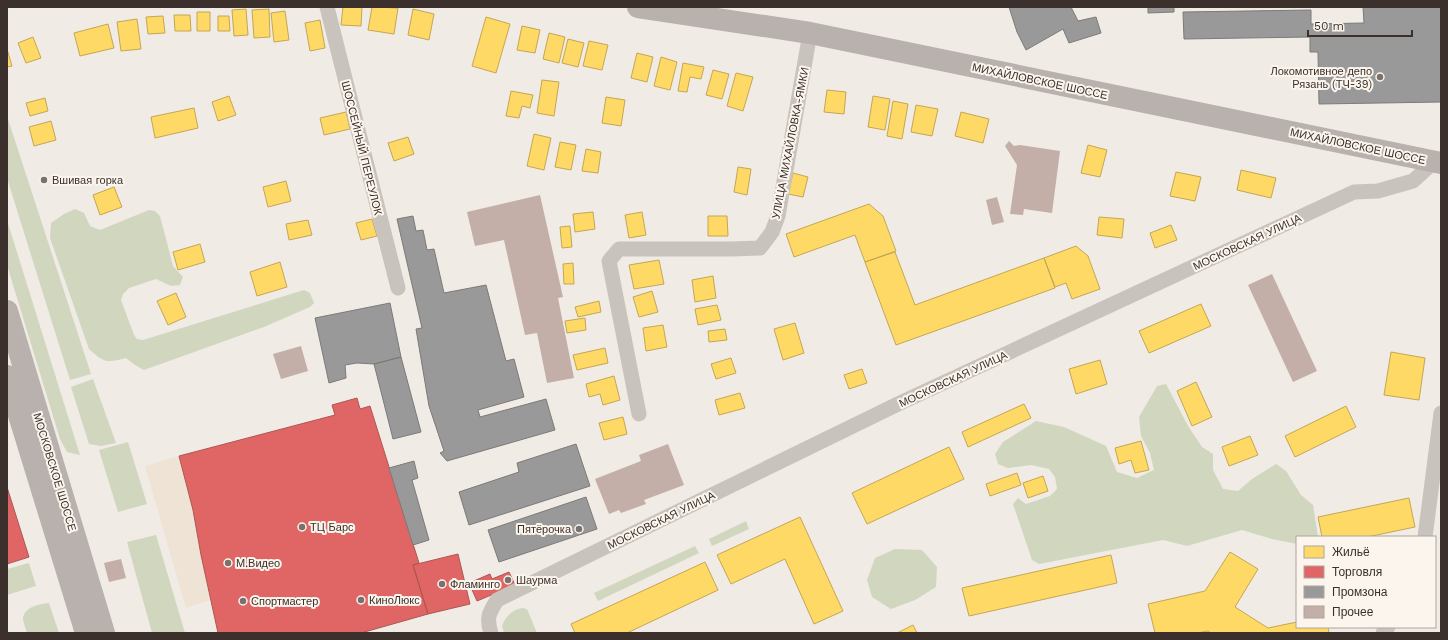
<svg xmlns="http://www.w3.org/2000/svg" width="1448" height="640" viewBox="0 0 1448 640" font-family="'Work Sans',sans-serif">
	<style>
		.green { fill: #d1d6bf }
		.plaza { fill: #eee3d5 }
		.homes { fill: #ffd966; stroke: #c4a654 }
		.shops { fill: #e06666; stroke: #ae5654 }
		.industry { fill: #999; stroke: #7d7a78 }
		.building { fill: #c3afa7 }
		.lines { fill: none; stroke-linecap: round; stroke-linejoin: round }
		.minor { stroke: #c9c3be; stroke-width: 15 }
		.primary { stroke: #b8b1ad; stroke-width: 22 }
		.poi-dot { fill: #7a716c; stroke: #fbf5ee; stroke-width: 1.5 }
		.labels { text-anchor: middle; stroke-width: 4; stroke-linejoin: round; paint-order: stroke }
		.poi-label { font-size: 11px; fill: #3b302b; stroke: #fbf5ee; text-anchor: start }
		.street-label { font-size: 11px; fill: #3b302b; stroke: #fbf5ee }
	</style>
	<rect width="100%" height="100%" fill="#f0ebe5"/>
	<!-- green -->
	<path class="green" d="M7,116L91,374L70,380L7,178Z
		M75,209L84,213L90,226L100,230L149,210L155,211L160,216L173,266L183,277L180,285L171,286L156,279L129,288L123,294L121,300L134,335L137,339L143,340L304,290L310,293L314,303L310,307L264,327L144,370L135,365L126,358C107,363 104,363 89,349L50,238L51,223L64,214Z
		M7,220L80,455L67,452L60,439L7,265Z
		M93,379L116,443L101,446L89,444L71,387Z
		M1166,384L1188,426L1202,447L1213,454V470L1223,489L1238,491L1252,479L1276,464L1286,471L1301,495L1313,505L1318,537H1297V544L1272,539L1242,530L1187,546L1163,540L1039,564L1032,560L1013,504L1018,498L1026,504L1050,496L1057,489L1055,477L1049,469L1031,465L1008,468L998,464L995,454L1003,442L1036,421L1064,427L1106,446L1117,472L1137,478L1154,470L1150,453L1141,436L1139,417L1157,386Z
		M128,442L147,504L118,512L99,450Z
		M746,521L749,529L712,546L709,539Z
		M156,535L185,633H152L127,542Z
		M695,546L699,553L598,601L594,593Z
		M895,549L922,550L937,567L936,587L915,600L891,609L872,597L867,580L875,558Z
		M29,563L36,586L7,595V569Z
		M49,603L59,633H27C26,629 23,622 23,618C25,606 41,604 49,603Z
		M522,608L527,609L537,633H504L502,626C506,616 512,610 522,608Z"/>
	<!-- plaza -->
	<path class="plaza" d="M179,456L193,510L210,600L186,608L145,466Z"/>
	<!-- homes -->
	<path class="homes" d="M343,7H362L361,26L341,25Z
		M372,7L398,8L394,34L368,30Z
		M246,9L248,35L234,36L232,10Z
		M269,9L270,37L254,38L252,10Z
		M413,9L434,14L429,40L408,35Z
		M285,11L289,40L274,42L271,13Z
		M197,12H210V31H197Z
		M174,15H190L191,31H175Z
		M163,16L165,33L148,34L146,17Z
		M218,16H229L230,31H218Z
		M486,17L510,24L496,73L472,66Z
		M137,19L141,49L121,51L117,22Z
		M320,20L325,48L310,51L305,23Z
		M108,24L114,48L80,56L74,33Z
		M522,26L540,30L535,53L517,50Z
		M549,33L565,37L559,63L543,59Z
		M33,37L41,58L26,63L18,43Z
		M568,39L584,43L578,67L562,63Z
		M589,41L608,45L602,70L583,66Z
		M7,49L12,66L7,67Z
		M637,53L653,57L647,82L631,78Z
		M661,57L677,62L670,90L654,86Z
		M683,63L704,67L701,79L690,77L687,92L678,91Z
		M713,70L729,74L722,99L706,95Z
		M736,73L753,77L743,111L727,106Z
		M542,80L559,82L554,116L537,113Z
		M827,90L846,92L844,114L824,112Z
		M511,91L533,95L530,108L522,106L519,118L506,116Z
		M229,96L236,115L218,121L212,102Z
		M873,96L890,99L885,130L868,127Z
		M606,97L625,100L621,126L602,123Z
		M45,98L48,111L30,116L26,103Z
		M893,101L908,104L902,139L887,136Z
		M916,105L938,109L932,136L911,132Z
		M194,108L198,128L155,138L151,117Z
		M346,112L350,129L324,135L320,118Z
		M961,112L989,119L983,143L955,136Z
		M51,121L56,140L34,146L29,127Z
		M534,134L551,138L544,170L527,166Z
		M408,137L414,154L394,161L388,143Z
		M560,142L576,145L571,170L555,167Z
		M1088,145L1107,150L1100,177L1081,173Z
		M586,149L601,152L598,173L582,171Z
		M738,167L751,169L747,195L734,192Z
		M1241,170L1276,178L1271,198L1237,190Z
		M1176,172L1201,177L1195,201L1170,196Z
		M793,173L808,177L803,197L788,194Z
		M286,181L291,201L268,207L263,187Z
		M114,187L122,207L100,215L93,195Z
		M869,204L883,216L896,251L865,262L855,235L794,257L786,234Z
		M593,212L595,229L575,232L573,214Z
		M642,212L646,235L629,238L625,215Z
		M708,216H727L728,236H708Z
		M1099,217L1124,219L1122,238L1097,235Z
		M372,219L377,236L361,240L356,223Z
		M308,220L312,235L289,240L286,224Z
		M1171,225L1177,240L1155,248L1150,233Z
		M570,226L572,247L562,248L560,227Z
		M200,244L205,262L178,270L173,252Z
		M1076,246L1088,256L1100,289L1072,299L1066,283L1055,287L1044,258Z
		M895,252L915,305L1044,258L1055,288L896,345L865,262Z
		M659,260L664,284L634,289L629,265Z
		M280,262L287,287L257,296L250,272Z
		M573,263L574,284H564L563,264Z
		M713,276L716,298L695,302L692,280Z
		M652,291L658,312L639,317L633,297Z
		M176,293L186,317L168,325L157,301Z
		M599,301L601,312L578,317L575,307Z
		M1201,304L1211,326L1149,353L1139,331Z
		M717,305L721,320L698,325L695,309Z
		M585,318L586,330L567,333L565,321Z
		M795,323L804,353L783,360L774,329Z
		M663,325L667,347L646,351L643,328Z
		M725,329L727,340L709,342L708,331Z
		M605,348L608,363L577,370L573,355Z
		M1391,352L1425,358L1419,400L1384,395Z
		M731,358L736,373L716,379L711,364Z
		M1100,360L1107,384L1076,394L1069,369Z
		M862,369L867,383L849,389L844,375Z
		M614,376L620,400L603,405L600,394L589,397L586,384Z
		M1196,382L1212,417L1192,426L1177,391Z
		M740,393L745,408L719,415L715,400Z
		M1024,404L1031,418L968,447L962,432Z
		M1346,406L1356,427L1295,457L1285,436Z
		M623,417L627,434L604,440L599,423Z
		M1250,436L1258,455L1229,466L1222,447Z
		M1141,441L1149,470L1135,473L1131,460L1119,464L1115,448Z
		M949,447L964,479L867,524L852,493Z
		M1017,473L1021,485L990,496L986,484Z
		M1043,476L1048,491L1028,498L1023,483Z
		M1409,498L1415,527L1367,537H1322L1318,517Z
		M800,517L843,611L814,624L785,559L731,584L717,555Z
		M1230,552L1258,569L1235,607L1268,628L1297,622V627H1328L1329,633H1211L1208,631L1197,633H1155L1148,604L1205,591Z
		M1111,555L1117,583L969,616L962,588Z
		M705,562L718,590L627,633H575L571,624Z
		M913,625L917,633H897Z"/>
	<!-- shops -->
	<path class="shops" d="M357,398L360,409L370,406L419,563L413,565L428,614L361,633H218L201,555L193,510L179,456L335,415L332,405Z
		M7,487L29,557L7,564Z
		M458,554L470,604L428,614L413,565Z
		M509,572L515,585L477,601L469,583L490,574L492,579Z"/>
	<!-- industry -->
	<path class="industry" d="M1009,7H1071L1078,21L1096,17L1101,33L1069,43L1063,29L1026,50L1017,32Z
		M1148,7H1174V12L1148,13Z
		M1363,7H1441V102L1319,104L1318,52H1310V37L1184,39L1183,12L1311,10V24L1364,23Z
		M413,216L416,231L423,230L427,250L434,249L444,293L486,285L506,361L514,359L524,397L478,410L480,417L546,399L555,430L447,461L440,453L444,451L429,406L416,329L422,328L397,219Z
		M390,303L401,357L374,364L357,363L345,365L346,378L329,383L315,318Z
		M401,357L421,432L393,439L374,364Z
		M576,444L590,486L469,525L459,492L519,472L517,463Z
		M414,461L418,478L412,480L429,540L413,545L389,468Z
		M586,497L597,529L499,562L488,530Z"/>
	<!-- building -->
	<path class="building" d="M1009,141L1014,146L1020,145L1060,151L1052,213L1024,209L1023,215L1010,214L1017,165L1005,146Z
		M540,195L563,297L558,298L574,378L547,383L537,333L525,335L504,240L475,246L467,212Z
		M997,197L1004,222L992,225L986,200Z
		M1272,274L1317,371L1293,382L1248,285Z
		M301,346L308,371L281,379L273,354Z
		M668,444L684,485L644,500L646,504L621,513L619,510L609,514L595,479L641,461L639,455Z
		M121,559L126,578L109,582L104,563Z"/>
	<g class="lines">
		<!-- minor -->
		<path class="minor" d="M327,7L398,288
			M639,414L609,261L619,249H731L760,248L772,232L778,216L810,33
			M1425,537L1441,413
			M491,633C486,618 489,613 497,600L900,403L1354,192L1378,191L1413,181L1434,162
			M1383,633L1388,627"/>
		<!-- primary -->
		<path class="primary" d="M638,7L810,33L1441,163
			M7,311L104,633
			M7,376L86,633"/>
	</g>
	<!-- markers -->
	<g class="poi-dot">
		<circle cx="1380" cy="77" r="4"/>
		<circle cx="44" cy="180" r="4"/>
		<circle cx="302" cy="527" r="4"/>
		<circle cx="579" cy="529" r="4"/>
		<circle cx="228" cy="563" r="4"/>
		<circle cx="508" cy="580" r="4"/>
		<circle cx="442" cy="584" r="4"/>
		<circle cx="361" cy="600" r="4"/>
		<circle cx="243" cy="601" r="4"/>
	</g>
	<g class="labels">
		<!-- poi labels -->
		<g class="poi-label">
			<text x="1372" y="75" text-anchor="end">Локомотивное депо<tspan x="1372" dy="13">Рязань (ТЧ-39)</tspan></text>
			<text x="52" y="184">Вшивая горка</text>
			<text x="310" y="531">ТЦ Барс</text>
			<text x="571" y="533" text-anchor="end">Пятёрочка</text>
			<text x="236" y="567">М.Видео</text>
			<text x="516" y="584">Шаурма</text>
			<text x="450" y="588">Фламинго</text>
			<text x="369" y="604">КиноЛюкс</text>
			<text x="251" y="605">Спортмастер</text>
		</g>
		<!-- street labels -->
		<g class="street-label">
			<text transform="translate(1040 81) rotate(12)" y="4">МИХАЙЛОВСКОЕ ШОССЕ</text>
			<text transform="translate(790 143) rotate(-79)" y="4">УЛИЦА МИХАЙЛОВКА-ЯМКИ</text>
			<text transform="translate(1358 146) rotate(12)" y="4">МИХАЙЛОВСКОЕ ШОССЕ</text>
			<text transform="translate(362 148) rotate(76)" y="4">ШОССЕЙНЫЙ ПЕРЕУЛОК</text>
			<text transform="translate(1247 242) rotate(-25)" y="4">МОСКОВСКАЯ УЛИЦА</text>
			<text transform="translate(953 379) rotate(-25)" y="4">МОСКОВСКАЯ УЛИЦА</text>
			<text transform="translate(55 472) rotate(73)" y="4">МОСКОВСКОЕ ШОССЕ</text>
			<text transform="translate(661 520) rotate(-26)" y="4">МОСКОВСКАЯ УЛИЦА</text>
		</g>
	</g>
	<!-- border -->
	<rect width="1448" height="640" fill="none" stroke="#3b302b" stroke-width="16"/>
	<!-- legend -->
	<rect x="1296" y="536" width="140" height="92" fill="#fbf5ee" stroke="#aea6a0"/>
	<rect x="1304" y="546" width="20" height="12" fill="#ffd966" stroke="#aea6a0"/>
	<text x="1332" y="556" font-size="12" fill="#3b302b">Жильё</text>
	<rect x="1304" y="566" width="20" height="12" fill="#e06666" stroke="#aea6a0"/>
	<text x="1332" y="576" font-size="12" fill="#3b302b">Торговля</text>
	<rect x="1304" y="586" width="20" height="12" fill="#999999" stroke="#aea6a0"/>
	<text x="1332" y="596" font-size="12" fill="#3b302b">Промзона</text>
	<rect x="1304" y="606" width="20" height="12" fill="#c3afa7" stroke="#aea6a0"/>
	<text x="1332" y="616" font-size="12" fill="#3b302b">Прочее</text>
	<!-- scale -->
	<path d="M1308 30v6h104v-6" fill="none" stroke="#3b302b" stroke-width="2"/>
	<text x="1314" y="30" font-size="12" fill="#3b302b" stroke="#fbf5ee" stroke-width="3" paint-order="stroke">50 m</text>
</svg>
